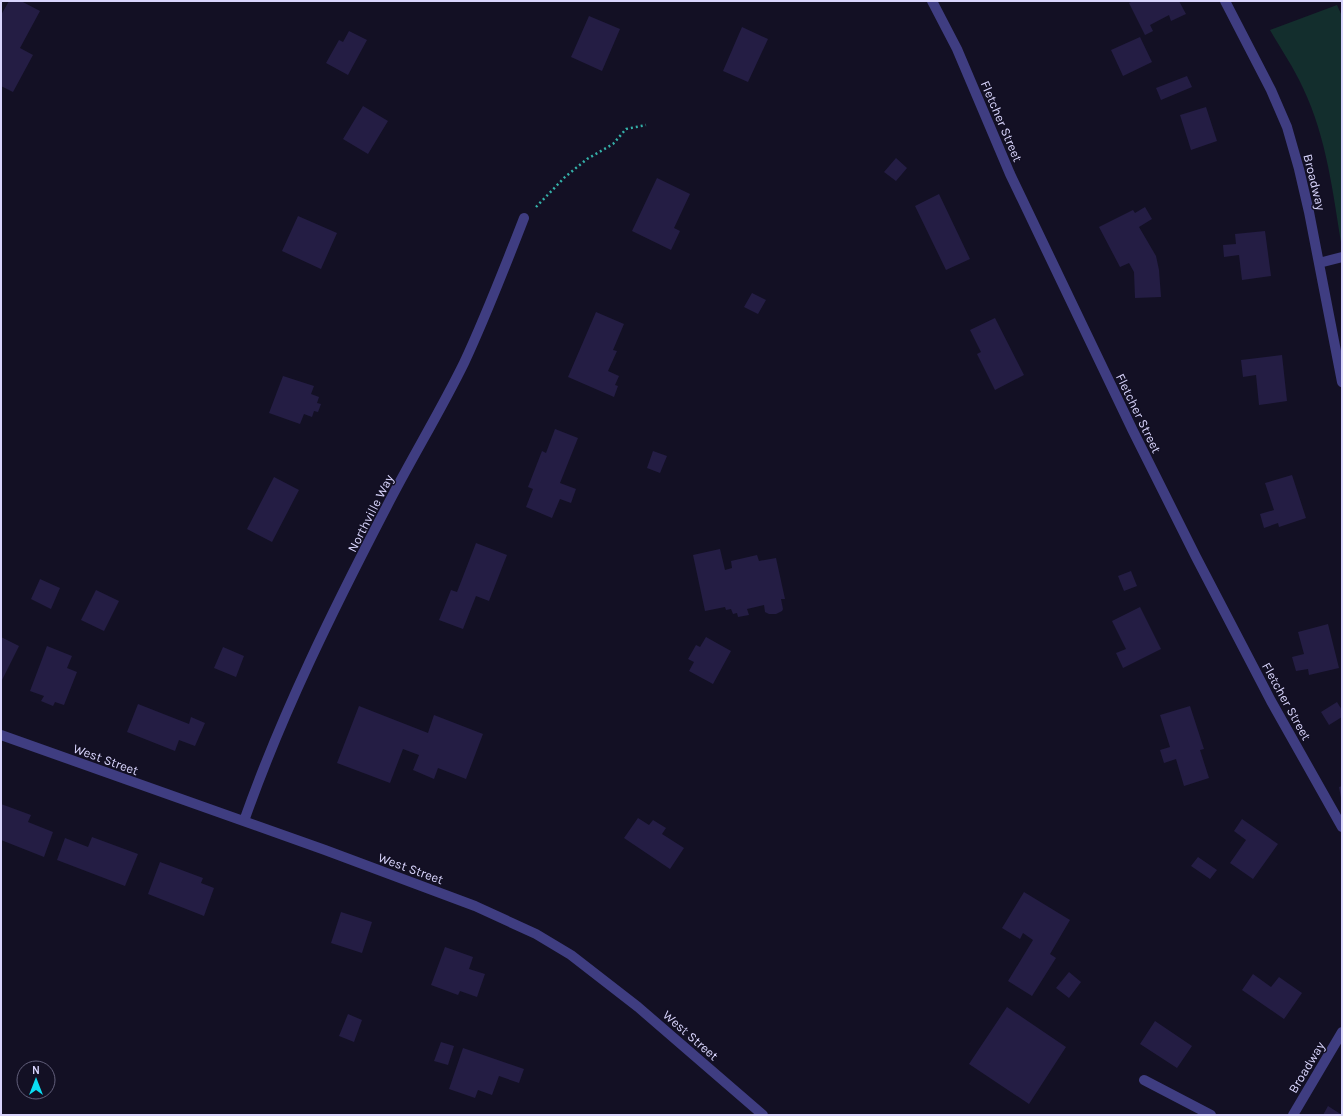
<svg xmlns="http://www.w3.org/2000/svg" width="1343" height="1116" viewBox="0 0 1343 1116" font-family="Karla,sans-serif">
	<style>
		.green { fill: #132e2d }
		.building { fill: #241d44 }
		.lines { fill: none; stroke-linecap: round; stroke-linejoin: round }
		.path { stroke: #35b1a9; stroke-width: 2.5; stroke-dasharray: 2 3; stroke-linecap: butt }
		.minor { stroke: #3f3d81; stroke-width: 10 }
		.labels { text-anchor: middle; stroke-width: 3; stroke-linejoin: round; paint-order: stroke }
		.street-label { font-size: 13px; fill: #d9d5fd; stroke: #131024 }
	</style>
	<rect width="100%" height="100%" fill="#131024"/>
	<!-- green -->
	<path class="green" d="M1337,5L1342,16V248C1333,194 1327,138 1303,88C1294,68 1281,49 1270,30Z"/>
	<!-- building -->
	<path class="building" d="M9,1H21L40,11L20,48L33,55L13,92L1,86V15Z
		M1133,1H1179L1186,14L1171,21L1169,15L1150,25L1153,31L1145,35L1129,3Z
		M589,16L620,29L602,71L571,57Z
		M742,27L768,39L748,82L723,71Z
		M349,31L367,40L348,75L326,63L339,40L343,42Z
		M1140,37L1152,62L1123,76L1111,50Z
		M1187,76L1192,87L1161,100L1156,88Z
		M363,106L388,121L368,154L343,139Z
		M1206,107L1217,141L1191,150L1180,115Z
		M896,158L907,168L896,181L884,172Z
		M657,178L690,194L674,228L680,231L671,250L632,231Z
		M939,194L970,259L946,270L915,206Z
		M1145,207L1152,219L1139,227L1156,256L1159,270L1161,297L1135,298L1134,272L1129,263L1120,267L1099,227L1133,210L1135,213Z
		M298,216L337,233L321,269L282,251Z
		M1265,231L1271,276L1242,280L1239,255L1224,257L1223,245L1236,244L1235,234Z
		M752,293L766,300L758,314L744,307Z
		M596,312L624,324L613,350L617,351L608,371L619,376L615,385L618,386L614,397L568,377Z
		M995,318L1024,375L995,390L977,354L981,352L970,330Z
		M1282,355L1287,401L1259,405L1256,375L1243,377L1241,360Z
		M283,376L314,386L311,394L319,397L317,403L321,404L318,412L314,411L312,417L304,414L300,424L269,413Z
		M555,429L578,438L560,483L576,489L571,503L560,499L552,518L526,507L533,489L528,487L542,451L546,453Z
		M653,451L667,456L660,473L647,468Z
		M1292,475L1306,518L1279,527L1278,523L1264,528L1260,514L1274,510L1265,483Z
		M274,477L299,490L272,542L247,529Z
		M476,543L507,555L489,601L476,596L463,629L439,620L451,590L457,592Z
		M720,549L725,570L732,568L731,561L757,555L759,561L776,558L785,599H781L783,609L782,611L776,614H769L765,612L764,605L747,609L749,615L738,617L737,613L733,614L731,609L726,610L725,607L705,611L693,555Z
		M1131,571L1137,586L1124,591L1118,576Z
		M40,579L60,588L51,609L31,599Z
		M96,590L119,601L104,631L81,620Z
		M1140,607L1161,649L1123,668L1116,653L1126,649L1112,621Z
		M1328,624L1339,668L1309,675L1308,669L1296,671L1292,657L1304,654L1298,632Z
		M1,637L19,646L1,682Z
		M706,637L731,651L713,684L689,671L694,662L688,659L696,645L700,647Z
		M47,646L72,656L67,668L77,672L64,705L55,702L53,706L41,701L44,696L30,691Z
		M223,647L244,656L236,677L214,668Z
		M1337,702L1342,710V717L1329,725L1321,712Z
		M138,704L189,724L191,717L205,723L195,746L179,740L175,751L127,732Z
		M359,706L428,733L434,715L483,734L466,779L438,768L434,779L413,770L419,755L403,749L390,783L337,763Z
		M1190,706L1204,749L1200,750L1209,778L1184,786L1176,759L1164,763L1160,750L1170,747L1160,715Z
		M1342,786V798H1341L1339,787Z
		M1,804L31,815L28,822L53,832L44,857L1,840Z
		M638,818L649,825L653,820L666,828L662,834L684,848L670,869L624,838Z
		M1242,819L1278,844L1253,879L1230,863L1246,840L1234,831Z
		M92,837L138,854L125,886L57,860L65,838L88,847Z
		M1198,857L1217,870L1210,879L1191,866Z
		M160,862L203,878L201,883L214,888L204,916L148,894Z
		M1024,892L1070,920L1050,954L1056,958L1032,996L1008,981L1033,940L1023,933L1020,939L1002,928Z
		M341,912L372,922L362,953L331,943Z
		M445,947L473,957L469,969L485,974L477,997L460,991L458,995L431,985Z
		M1069,972L1081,982L1069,998L1056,988Z
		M1253,974L1271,987L1279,977L1302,993L1284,1019L1242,990Z
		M1007,1007L1066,1047L1029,1104L969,1064Z
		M348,1014L362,1020L354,1042L339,1036Z
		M1155,1021L1192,1046L1177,1068L1140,1044Z
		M441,1042L454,1046L448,1065L434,1061Z
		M463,1048L524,1069L519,1083L499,1076L492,1095L478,1090L475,1098L449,1089Z
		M1328,1106L1342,1115H1323Z"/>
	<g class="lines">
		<!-- path -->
		<path class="path" d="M536,207L565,177L587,159L613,144L626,129L646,125"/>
		<!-- minor -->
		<path class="minor" d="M932,1L957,49L1010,174L1133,431L1196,557L1271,701L1342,827
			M1225,1L1271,90L1287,127L1299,169L1309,212L1342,382
			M1319,263L1342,257
			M1,735L325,850L475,906L536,934L571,955L638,1007L763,1115
			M244,821C282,713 333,610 386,508C411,459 440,412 464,363C486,316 505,267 524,218
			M1144,1080L1211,1115
			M1293,1115L1342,1032"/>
	</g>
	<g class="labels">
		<!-- street labels -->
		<g class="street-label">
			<text transform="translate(1002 121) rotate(67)" y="5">Fletcher Street</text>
			<text transform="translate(1315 182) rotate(76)" y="5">Broadway</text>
			<text transform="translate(1139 413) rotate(64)" y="5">Fletcher Street</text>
			<text transform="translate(370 513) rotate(-63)" y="5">Northville Way</text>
			<text transform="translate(1287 701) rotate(61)" y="5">Fletcher Street</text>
			<text transform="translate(106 759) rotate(20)" y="5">West Street</text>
			<text transform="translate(411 868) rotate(20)" y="5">West Street</text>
			<text transform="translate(691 1035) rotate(41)" y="5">West Street</text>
			<text transform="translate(1306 1067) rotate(-59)" y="5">Broadway</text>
		</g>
	</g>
	<!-- border -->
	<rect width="1343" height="1116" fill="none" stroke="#d9d5fd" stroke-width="4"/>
	<!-- north arrow -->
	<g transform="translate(36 1080)"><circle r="19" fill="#131024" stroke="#625f7b"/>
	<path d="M0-3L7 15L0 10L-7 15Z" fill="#0bdef3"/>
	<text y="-6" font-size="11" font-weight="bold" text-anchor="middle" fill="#d9d5fd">N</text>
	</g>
</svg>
